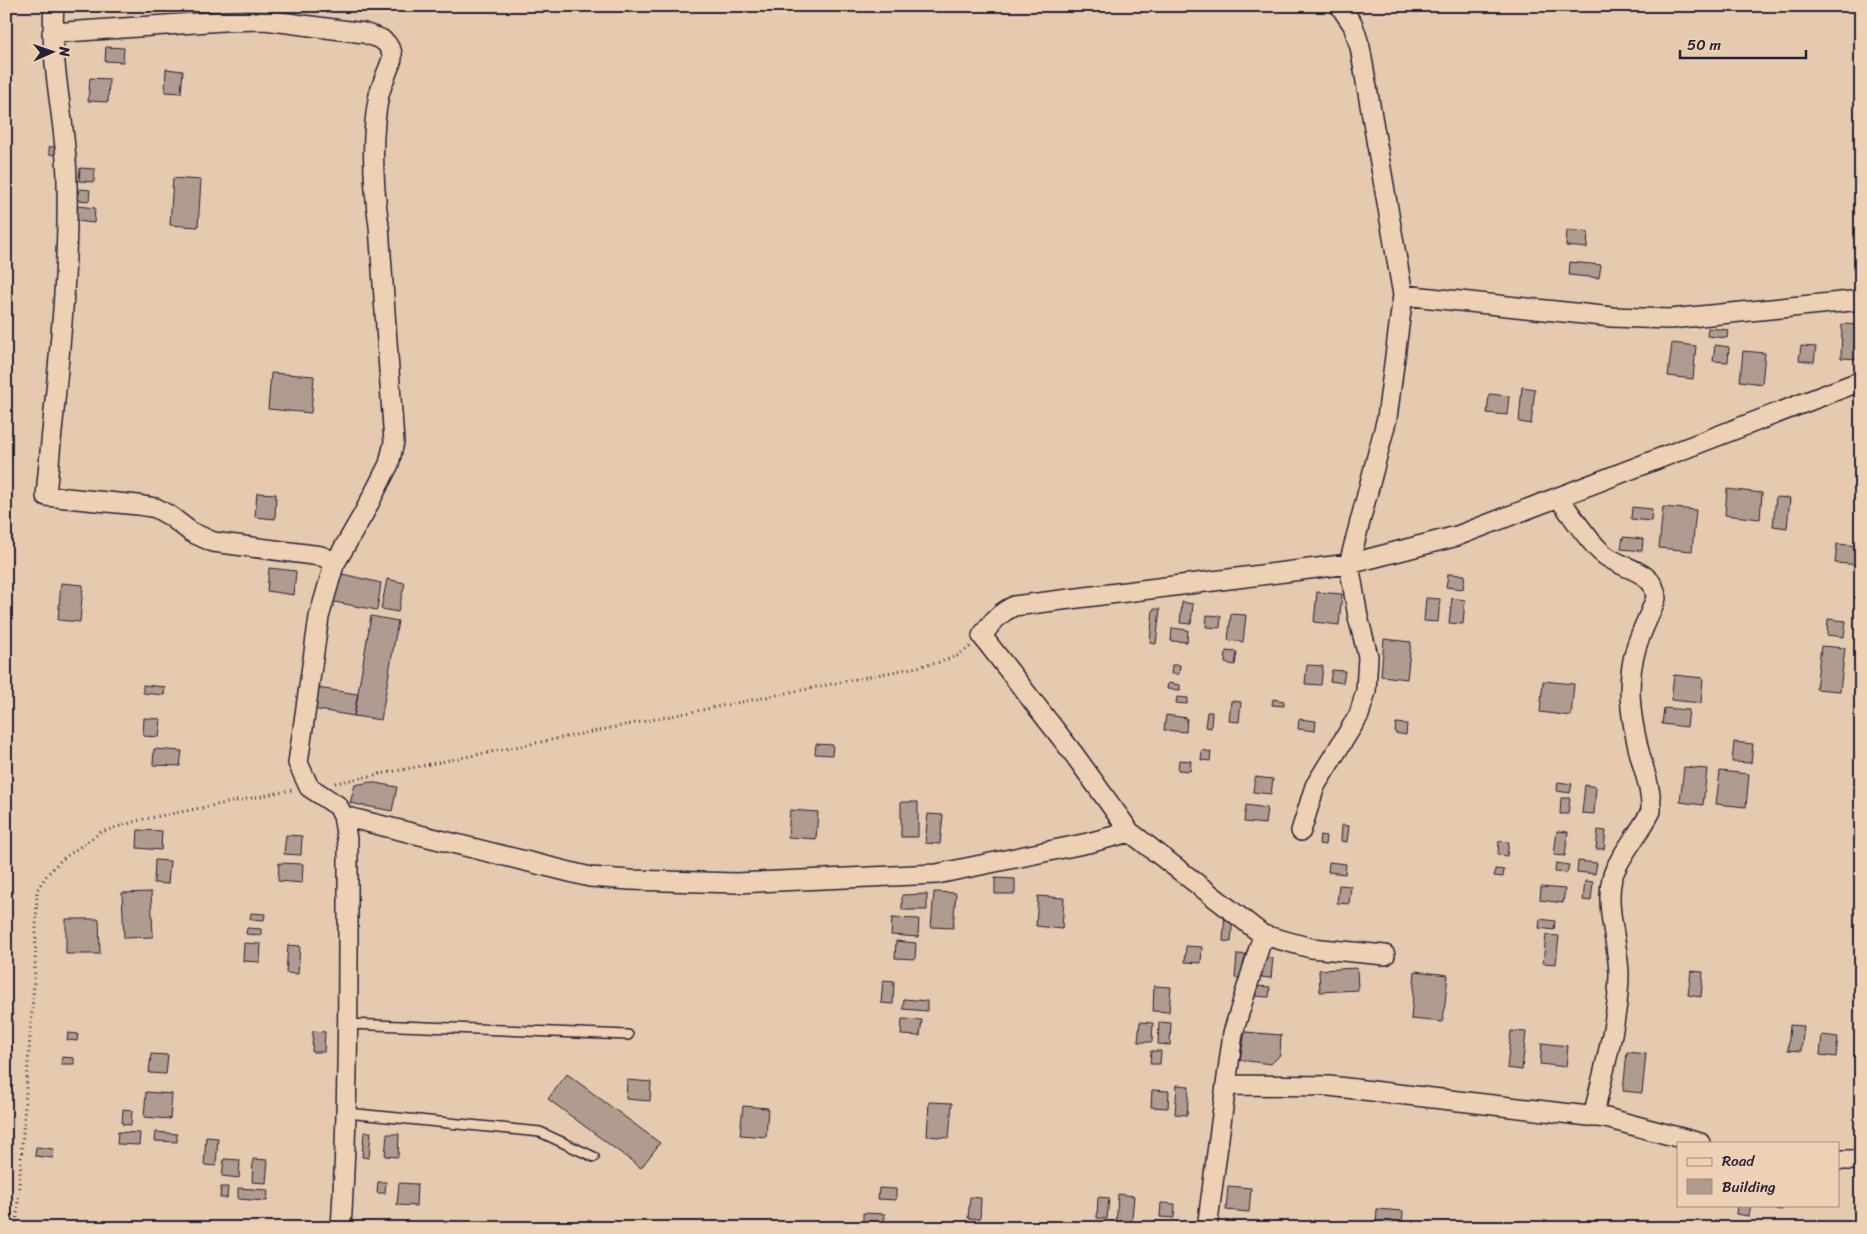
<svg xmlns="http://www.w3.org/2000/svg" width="1867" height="1234" viewBox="0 0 1867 1234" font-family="Sriracha,sans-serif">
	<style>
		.building { fill: #af9b8f; stroke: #22223b }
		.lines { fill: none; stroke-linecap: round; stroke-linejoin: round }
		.service-casing { stroke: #22223b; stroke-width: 12 }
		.minor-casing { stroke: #22223b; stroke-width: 22 }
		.path { stroke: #22223b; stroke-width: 3; stroke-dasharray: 1 4; stroke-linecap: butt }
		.service { stroke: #eed1b4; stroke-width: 9 }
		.minor { stroke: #eed1b4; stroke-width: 19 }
	</style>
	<rect width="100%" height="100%" fill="#e6caaf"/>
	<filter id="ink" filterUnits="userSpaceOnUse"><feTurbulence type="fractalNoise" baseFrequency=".02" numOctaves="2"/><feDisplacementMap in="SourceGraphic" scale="10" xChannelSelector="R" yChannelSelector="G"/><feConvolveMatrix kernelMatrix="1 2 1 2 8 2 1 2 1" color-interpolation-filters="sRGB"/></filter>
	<g filter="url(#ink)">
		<!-- building -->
		<path class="building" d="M106,47L124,48L123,62L105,61Z
			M166,69L183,71L181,93L165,92Z
			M90,78L109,79L108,102L88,101Z
			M49,147H59L58,155L49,154Z
			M80,168L95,169L94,182L79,181Z
			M173,178L201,180L198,227L170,225Z
			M79,189L90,190L89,201L78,200Z
			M77,206L95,208L94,223L76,221Z
			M1567,230L1588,232L1587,248L1566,246Z
			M1570,262L1601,265L1599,278L1569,275Z
			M1842,324L1861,325V359L1841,358Z
			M1708,328L1728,330L1727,338L1707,336Z
			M1672,343L1696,346L1693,379L1668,376Z
			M1715,345L1729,347L1728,362L1713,361Z
			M1801,346L1816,347L1814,362L1799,360Z
			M1743,351L1765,353L1762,384L1740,381Z
			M271,373L314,376L311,413L268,409Z
			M1522,387L1535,389L1531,424L1519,422Z
			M1489,394L1509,396L1507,415L1487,413Z
			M1727,489L1762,493L1760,519L1725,515Z
			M257,493L276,494L275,519L255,517Z
			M1776,497L1790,498L1787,528L1773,526Z
			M1632,507L1652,509L1651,521L1631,519Z
			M1663,507L1696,510L1692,551L1659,548Z
			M1623,537L1643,539L1642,551L1621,549Z
			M1837,544L1861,546V565L1835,563Z
			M269,568L296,571L294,595L267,591Z
			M338,573L381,583L377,610L334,602Z
			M1448,574L1465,575L1463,589L1446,587Z
			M387,579L405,583L398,612L381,609Z
			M61,583L83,585L80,622L58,620Z
			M1317,592L1342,594L1339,625L1314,622Z
			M1426,598L1440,599L1438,622L1424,621Z
			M1452,598L1465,600L1463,624L1449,623Z
			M1182,602L1193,604L1191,624L1180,623Z
			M1153,609H1160L1156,644L1150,643Z
			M1231,614L1246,615L1243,642L1228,640Z
			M1207,615L1221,616L1220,628L1206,627Z
			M371,616L398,621L381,720L354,716Z
			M1828,619L1846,621L1844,637L1827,635Z
			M1172,628L1188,630L1187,642L1171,641Z
			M1384,639L1411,642L1407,679L1381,676Z
			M1821,646L1845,648L1840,691L1816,689Z
			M1226,651L1237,652L1235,665L1225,663Z
			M1172,665H1180L1179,674H1171Z
			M1307,665L1323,666L1321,685L1305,684Z
			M1332,670L1345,671L1343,683L1330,681Z
			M1674,675L1703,678L1701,703L1671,700Z
			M1543,681L1574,684L1571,716L1540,712Z
			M1168,683L1180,685V690L1167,689Z
			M143,685L165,687L164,695L143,693Z
			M310,687L358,694L354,716L307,708Z
			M1177,697L1188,698L1187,704L1176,703Z
			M1273,699L1284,701V706L1272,705Z
			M1231,701L1241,702L1239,722L1229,721Z
			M1664,708L1689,710L1687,727L1662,724Z
			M1207,712H1212L1211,728L1205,727Z
			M1166,715L1187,718L1186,732L1164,730Z
			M144,718L161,719L159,737L143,736Z
			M1299,719L1316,721L1315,731L1298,729Z
			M1396,723L1407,724L1406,735L1395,733Z
			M1734,742L1753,744L1751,763L1732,762Z
			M816,744L833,745L832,755L815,754Z
			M154,749L182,751L180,766L153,765Z
			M1202,750L1211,752L1210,761L1201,760Z
			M1179,760L1191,761L1190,771L1178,770Z
			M1684,767L1707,769L1703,805L1680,802Z
			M1720,771L1749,774L1746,807L1716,804Z
			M1255,777L1273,779L1271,794L1253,792Z
			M370,782L397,787L392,811L350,803L355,785Z
			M1558,782L1572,784L1570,793L1557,791Z
			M1585,785L1596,787L1594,814L1582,813Z
			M1561,798H1570L1568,814H1560Z
			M901,802H918V837H901Z
			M1246,805L1267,808L1265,824L1244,822Z
			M790,810L818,812L816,839L788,837Z
			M928,814L943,815L940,844L925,843Z
			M1342,825L1349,826L1347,842L1341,841Z
			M138,830L162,831L161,850L137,848Z
			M1598,830L1606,831L1604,849H1596Z
			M1557,831L1568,832L1565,856L1554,855Z
			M286,835L302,836L301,855L284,854Z
			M1320,835L1326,836L1325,845L1319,844Z
			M1499,841L1509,842L1507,856L1498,855Z
			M155,860L170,861L168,884L154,883Z
			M1578,861L1597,863L1595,874L1577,872Z
			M1329,862L1346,864L1345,874L1328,872Z
			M279,863L303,864L302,883L278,881Z
			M1556,863L1569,865L1567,873L1555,872Z
			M1495,869L1504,870L1503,877L1494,876Z
			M995,878L1015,879V894H995Z
			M1585,881L1593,882L1591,901L1583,900Z
			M1339,885L1351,886L1349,904L1337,903Z
			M1541,887L1565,889L1563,903L1540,900Z
			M151,892L153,937L124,938L122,893Z
			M934,892L956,893L953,928L931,927Z
			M927,894V910H902V895Z
			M1038,896L1064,898L1062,929L1036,926Z
			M251,913L265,914L264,920L250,919Z
			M1225,913L1233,914L1231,942L1223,941Z
			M892,918L919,919L918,937L891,935Z
			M66,919H99L100,954H66Z
			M1540,919L1555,921L1554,930L1539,928Z
			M247,928L261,929V935L246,934Z
			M1546,935L1559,936L1556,964L1543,963Z
			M896,941L916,943L915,959L895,958Z
			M244,943L261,944L260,962L243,961Z
			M288,945L300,946L298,974L286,973Z
			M1186,946L1202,947L1201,963L1185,962Z
			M1237,954L1252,955L1251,978H1235Z
			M1261,958H1273L1271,978L1260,977Z
			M1357,968L1358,990L1320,992L1319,970Z
			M1415,971L1448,975L1443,1022L1411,1019Z
			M1691,971L1703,972L1701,997L1688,995Z
			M883,980L894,981L893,1004L881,1003Z
			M1154,986L1171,987L1169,1012L1153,1011Z
			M1254,986L1270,987L1269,997L1253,996Z
			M904,999L927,1001V1011L903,1009Z
			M902,1019L922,1020L920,1036L901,1035Z
			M1140,1022L1153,1023L1152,1042H1138Z
			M1159,1022L1171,1023L1170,1045L1158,1044Z
			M1790,1025L1804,1026L1801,1051L1788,1050Z
			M313,1031L325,1032L324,1052H312Z
			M1511,1031L1526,1032L1522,1070L1507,1068Z
			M1245,1032L1281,1035L1280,1055L1271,1064L1240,1060Z
			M68,1033L78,1034L77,1041L67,1040Z
			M1822,1035L1838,1037L1836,1057L1820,1055Z
			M1542,1043L1568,1046L1566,1067L1540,1064Z
			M1151,1051H1161L1160,1064H1150Z
			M1627,1052L1646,1054L1642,1093L1623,1091Z
			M151,1054L168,1055L166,1074L149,1073Z
			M62,1057L74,1058V1064H61Z
			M567,1074L660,1143L641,1168L548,1099Z
			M627,1080L651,1082L650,1101L626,1099Z
			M1177,1085L1189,1086L1187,1115L1175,1114Z
			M1152,1090L1169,1091L1168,1108L1151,1107Z
			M146,1092L172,1094L170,1119L144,1117Z
			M929,1102L952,1103L949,1138L927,1136Z
			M743,1106L768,1108L766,1137L740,1135Z
			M123,1109L132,1110L131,1125L122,1124Z
			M118,1132L140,1133L139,1145L117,1144Z
			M156,1132L177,1134V1142L155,1141Z
			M364,1132H371L369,1158L362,1157Z
			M387,1134H399L398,1157L385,1156Z
			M206,1137L218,1138L216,1166L204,1165Z
			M36,1147L54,1149L53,1158L35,1156Z
			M224,1159L240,1160L239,1178L222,1176Z
			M253,1159L268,1160L266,1183L252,1182Z
			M378,1182H386L385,1193H377Z
			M399,1183L417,1184L416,1206L397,1205Z
			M1228,1186L1251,1188L1249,1212L1226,1210Z
			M221,1187H228L227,1198H220Z
			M238,1188L268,1190L267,1201L238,1199Z
			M879,1188L896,1189V1200L878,1199Z
			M1118,1194L1134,1196L1131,1228H1116Z
			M970,1197L981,1198L980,1219L968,1218Z
			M1098,1197L1109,1198L1107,1219L1097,1218Z
			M1161,1203L1175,1204L1174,1218L1160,1217Z
			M1737,1205H1751L1749,1216L1736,1214Z
			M1762,1205H1783L1782,1210L1761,1208Z
			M1377,1209L1403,1211L1402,1228L1376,1227Z
			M863,1213L885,1214L884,1225L863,1223Z
			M481,1224L512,1228H480Z"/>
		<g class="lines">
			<defs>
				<path id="service" d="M348,1024L628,1035
					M347,1113L540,1132L594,1157"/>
				<path id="minor" d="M54,6C49,66 67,124 67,183C69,287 55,392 46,496L138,505L156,508L170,516L191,532L213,542L321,556L328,559L334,565
					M52,33L223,21L265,20L364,33L381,39L387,44L392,53V59C388,71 382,83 379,95C370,138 373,183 379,226L394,442L389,464L364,513L334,565L319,617L298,763L309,787L338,806L343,816L348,845C348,973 349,1100 341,1228
					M1403,295L1612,317L1670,319L1861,300
					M1558,497C1571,514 1586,538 1601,552C1619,570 1655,568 1656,598C1650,615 1641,631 1636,648C1626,682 1630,714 1638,747C1643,769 1652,789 1651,811C1641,832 1618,857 1612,878C1605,907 1618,943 1619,973C1619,1018 1603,1073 1593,1117
					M343,816L590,877L630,880L736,883L937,874L1088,843L1130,832
					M1301,831L1315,786L1359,715L1366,691L1368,656L1358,617L1349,564L1387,418L1403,295L1360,47L1353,25L1340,6
					M1385,955L1311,948L1263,935L1130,832L1073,753L982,636C991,623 999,613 1014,606L1349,564L1457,536L1861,381
					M1226,1085L1233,1033L1263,935
					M1838,1160H1861
					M1207,1228L1226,1085L1329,1086L1606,1118L1700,1143"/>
			</defs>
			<!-- service casing -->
			<use href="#service" class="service-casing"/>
			<!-- minor casing -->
			<use href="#minor" class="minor-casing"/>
			<!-- path -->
			<path class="path" d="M335,783L937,663L957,656L971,646
				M16,1228L35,969L37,890L47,875L61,860L101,832L140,820L292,790"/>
			<!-- service -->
			<use href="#service" class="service"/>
			<!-- minor -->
			<use href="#minor" class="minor"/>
		</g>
	</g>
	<!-- margin -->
	<rect width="1867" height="1234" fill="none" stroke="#eed1b4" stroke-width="25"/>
	<rect x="12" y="12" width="1842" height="1209" fill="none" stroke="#22223b" stroke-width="2" filter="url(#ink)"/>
	<!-- legend -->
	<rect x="1677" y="1142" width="162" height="65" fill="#eed1b4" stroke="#9c8b84"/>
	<rect x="1687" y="1158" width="25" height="8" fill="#eed1b4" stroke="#9c8b84"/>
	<text x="1722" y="1166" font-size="15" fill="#22223b">Road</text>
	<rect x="1687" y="1179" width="25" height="15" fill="#af9b8f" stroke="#9c8b84"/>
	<text x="1722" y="1192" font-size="15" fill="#22223b">Building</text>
	<!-- north arrow -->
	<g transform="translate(52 52) rotate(88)" stroke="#eed1b4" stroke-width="4" paint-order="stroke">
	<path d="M0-4L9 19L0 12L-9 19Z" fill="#22223b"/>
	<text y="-8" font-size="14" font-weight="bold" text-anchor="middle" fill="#22223b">N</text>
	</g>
	<!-- scale -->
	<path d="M1680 50v8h126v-8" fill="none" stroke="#22223b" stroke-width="2.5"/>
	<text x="1687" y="50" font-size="15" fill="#22223b" stroke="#eed1b4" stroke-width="4" paint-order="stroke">50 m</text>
</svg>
